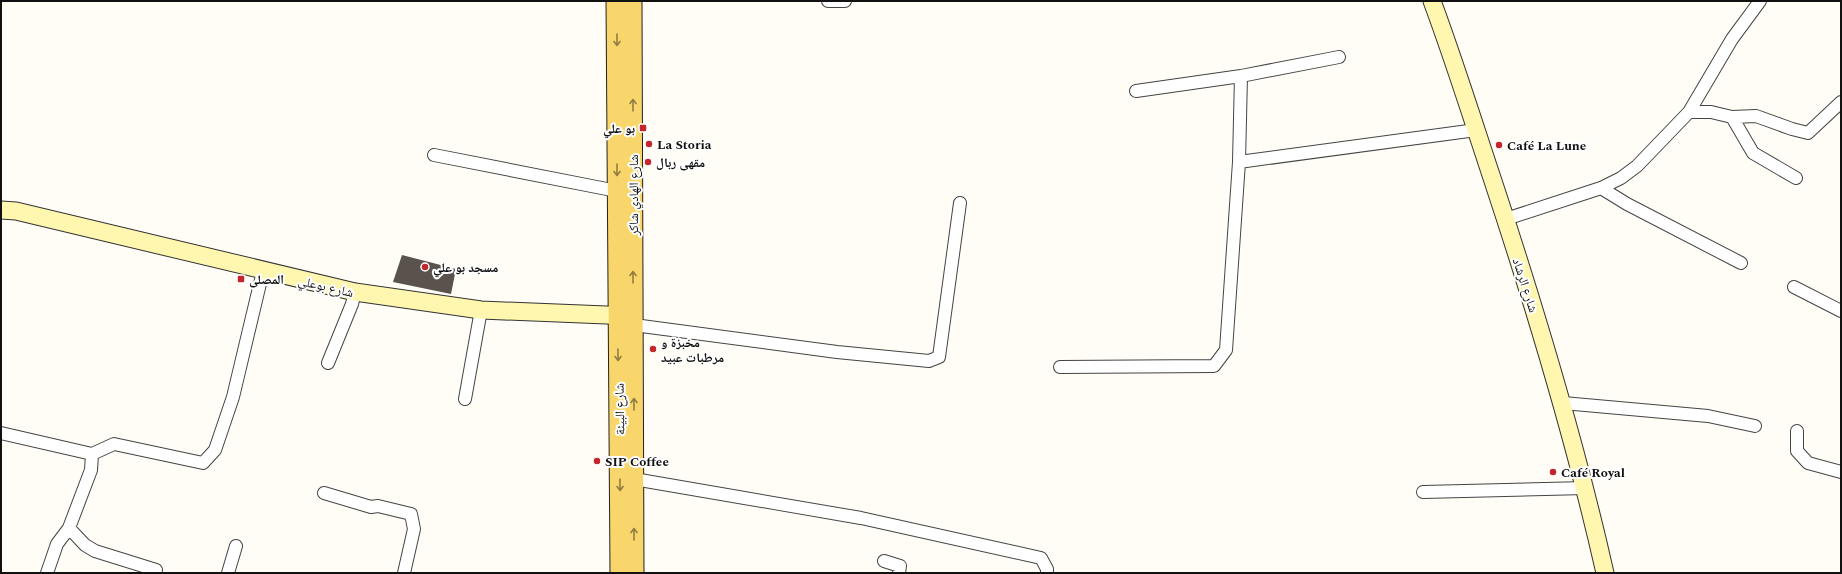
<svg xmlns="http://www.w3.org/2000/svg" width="1842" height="574" viewBox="0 0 1842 574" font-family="Spectral,'Noto Naskh Arabic',serif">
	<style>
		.building { fill: #5a524d }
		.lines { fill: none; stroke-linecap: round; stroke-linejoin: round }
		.street-casing { stroke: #444; stroke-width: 14 }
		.secondary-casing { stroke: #333; stroke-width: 19 }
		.primary-casing { stroke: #222; stroke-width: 21 }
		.street { stroke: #fff; stroke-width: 12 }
		.secondary { stroke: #fff6b0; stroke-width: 17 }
		.primary { stroke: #f9d66b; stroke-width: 19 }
		.oneway { stroke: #917d42 }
		.poi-dot { fill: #c4262e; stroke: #fff; stroke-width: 1.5 }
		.labels { text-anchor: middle; stroke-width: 4; stroke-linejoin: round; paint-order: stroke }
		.poi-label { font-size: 13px; font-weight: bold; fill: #111; stroke: #fff; text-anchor: start }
		.street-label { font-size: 13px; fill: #111; stroke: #fff }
	</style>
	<rect width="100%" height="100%" fill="#fffdf5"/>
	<!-- building -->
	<path class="building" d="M402,255L456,269L451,294L393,282Z"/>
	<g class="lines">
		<defs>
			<path id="street" d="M828,1H845
				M1241,76L1339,57
				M1136,91L1241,76L1239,162
				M1689,112L1732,39L1760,1
				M1732,117L1753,153L1796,178
				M434,155L617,191
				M1601,188L1627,204L1741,263
				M1506,219L1601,188L1621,178L1637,166L1689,112H1711L1732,117L1756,116L1792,129L1808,133L1841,102
				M1794,287L1841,311
				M634,325L837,352L929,361L939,357L960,203
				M328,363L352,304L355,292
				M1060,367L1214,366L1226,350L1239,162L1476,130
				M465,399L481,310
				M1563,403L1708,416L1755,426
				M1797,431V451L1808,463L1841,472
				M1,433L92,454
				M634,479L861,518L1041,558L1047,569V573
				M1423,492L1586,488
				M324,493L371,507L378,506L411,514L414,529L404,573
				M69,528L85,545L95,551L156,570
				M884,561L900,566L899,573
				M47,573L57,544L69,528L91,470L92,454L114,444L203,463L215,450L233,397L263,271
				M228,573L236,546"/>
			<path id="secondary" d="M1432,1C1454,60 1473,121 1493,181C1536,311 1575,440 1605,573
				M1,210L16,211L355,292L481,310L631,316"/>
			<path id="primary" d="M616,1L620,573
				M632,1L634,573"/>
		</defs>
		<!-- street casing -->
		<use href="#street" class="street-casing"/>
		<!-- secondary casing -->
		<use href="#secondary" class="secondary-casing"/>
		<!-- primary casing -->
		<use href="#primary" class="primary-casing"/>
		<!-- street -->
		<use href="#street" class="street"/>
		<!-- secondary -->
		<use href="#secondary" class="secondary"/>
		<!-- primary -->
		<use href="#primary" class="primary"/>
	</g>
	<!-- one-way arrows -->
	<defs><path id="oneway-shaft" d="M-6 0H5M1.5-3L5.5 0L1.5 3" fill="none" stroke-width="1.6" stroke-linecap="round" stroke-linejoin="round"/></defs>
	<g class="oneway">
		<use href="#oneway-shaft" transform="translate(617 40) rotate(90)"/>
		<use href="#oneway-shaft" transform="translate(633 105) rotate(-90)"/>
		<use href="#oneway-shaft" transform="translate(617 170) rotate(90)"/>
		<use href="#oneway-shaft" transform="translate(633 277) rotate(-90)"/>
		<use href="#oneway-shaft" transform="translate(618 355) rotate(89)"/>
		<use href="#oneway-shaft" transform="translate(634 404) rotate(-90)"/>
		<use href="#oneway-shaft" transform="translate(620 485) rotate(89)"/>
		<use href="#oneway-shaft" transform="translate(634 534) rotate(-90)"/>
	</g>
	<!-- markers -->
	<g class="poi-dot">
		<rect x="639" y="124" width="8" height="8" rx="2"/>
		<circle cx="649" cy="144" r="4"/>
		<circle cx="1499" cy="145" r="4"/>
		<circle cx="648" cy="162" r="4"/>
		<circle cx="425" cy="267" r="4"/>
		<rect x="237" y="275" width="8" height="8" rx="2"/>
		<circle cx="653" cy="349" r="4"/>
		<circle cx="597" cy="461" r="4"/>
		<circle cx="1553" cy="472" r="4"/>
	</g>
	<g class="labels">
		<!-- poi labels -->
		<g class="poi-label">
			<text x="635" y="133" text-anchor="end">بو علي</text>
			<text x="657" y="149">La Storia</text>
			<text x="1507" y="150">Café La Lune</text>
			<text x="656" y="167">مقهى ربال</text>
			<text x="433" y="272">مسجد بو علي</text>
			<text x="249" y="284">المصلى</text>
			<text x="661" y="347">مخبزة و<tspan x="661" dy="15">مرطبات عبيد</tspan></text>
			<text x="605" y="466">SIP Coffee</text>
			<text x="1561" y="477">Café Royal</text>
		</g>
		<!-- street labels -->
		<g class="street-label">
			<text transform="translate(633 195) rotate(-90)" y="5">شارع الهادي شاكر</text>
			<text transform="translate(1526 285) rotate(72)" y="5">شارع الرشاد</text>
			<text transform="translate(326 286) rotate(13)" y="5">شارع بوعلي</text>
			<text transform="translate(619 409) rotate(-91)" y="5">شارع البيئة</text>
		</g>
	</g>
	<!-- border -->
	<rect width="1842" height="574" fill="none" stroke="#111111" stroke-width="4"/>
</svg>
